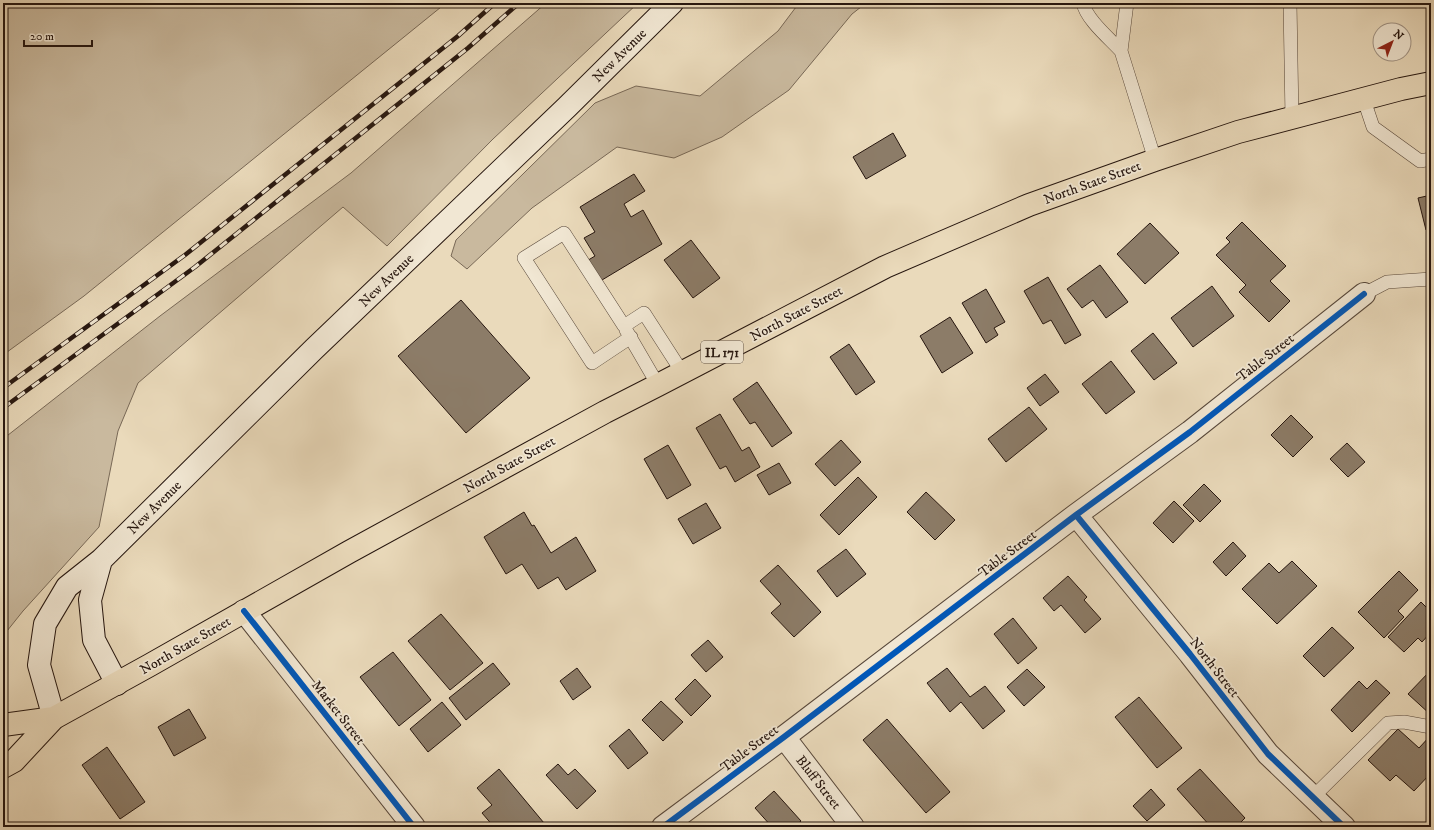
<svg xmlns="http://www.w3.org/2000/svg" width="1434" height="830" viewBox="0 0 1434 830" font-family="'IM FELL DW Pica',serif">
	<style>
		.green { fill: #c9b99e; stroke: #786856 }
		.building { fill: #8c7c68; stroke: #26160f }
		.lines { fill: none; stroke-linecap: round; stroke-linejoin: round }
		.lane-casing { stroke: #57473a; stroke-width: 14 }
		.street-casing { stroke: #57473a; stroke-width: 24 }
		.secondary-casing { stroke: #26160f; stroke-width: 24 }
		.primary-casing { stroke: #26160f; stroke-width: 24 }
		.lane { stroke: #f1e7d3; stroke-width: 13 }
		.street { stroke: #f1e7d3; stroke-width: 22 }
		.secondary { stroke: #f1e7d3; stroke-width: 22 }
		.primary { stroke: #eadabb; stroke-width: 22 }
		.rail-casing { stroke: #26160f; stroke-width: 4.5 }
		.rail { stroke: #f1e7d3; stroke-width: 3; stroke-dasharray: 9; stroke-linecap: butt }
		.cycleway-casing { stroke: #f1e7d3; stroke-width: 8 }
		.cycleway { stroke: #0057b8; stroke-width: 6 }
		.labels { text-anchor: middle; stroke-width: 3.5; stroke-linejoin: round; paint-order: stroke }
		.shield { fill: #f1e7d3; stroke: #63554a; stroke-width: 1 }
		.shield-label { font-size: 13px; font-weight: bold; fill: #26160f }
		.street-label { font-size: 14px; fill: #26160f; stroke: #f1e7d3 }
	</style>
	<rect width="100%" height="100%" fill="#eadabb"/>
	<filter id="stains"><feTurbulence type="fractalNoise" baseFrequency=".005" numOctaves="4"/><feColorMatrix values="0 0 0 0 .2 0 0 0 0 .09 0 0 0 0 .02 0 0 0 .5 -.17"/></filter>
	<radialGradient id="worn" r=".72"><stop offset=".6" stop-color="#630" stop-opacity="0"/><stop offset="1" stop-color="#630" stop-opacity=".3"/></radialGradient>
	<!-- green -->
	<path class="green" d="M3,3H446L84,296L3,355Z
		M546,3H638L493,139L387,246L343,207L138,383L118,431L99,527L23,611L3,636V439L160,316L351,173Z
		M799,3H866L852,14L789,90L722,137L674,158L617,147L532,208L467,269L451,256L456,240L595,103L636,86L700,96L778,31Z"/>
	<!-- building -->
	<path class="building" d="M893,133L906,156L866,179L853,157Z
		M634,174L645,191L624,204L631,217L643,210L662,244L597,283L585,262L595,256L584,238L595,232L580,207Z
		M1431,195V229L1426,230L1418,198Z
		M1242,222L1286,266L1270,281L1290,301L1269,322L1239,292L1246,285L1216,255L1230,242L1226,238Z
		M1150,223L1179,253L1145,284L1117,254Z
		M691,240L720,278L693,298L664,260Z
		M1100,265L1128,302L1106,318L1093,300L1082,308L1067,289Z
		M1048,277L1081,335L1065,344L1051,320L1043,324L1024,291Z
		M1212,286L1234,316L1193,347L1171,318Z
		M986,289L1005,322L994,328L998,335L986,343L962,303Z
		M461,300L530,378L466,433L398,356Z
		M950,317L973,353L942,373L920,336Z
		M1153,333L1177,363L1154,380L1131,351Z
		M849,344L875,382L856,395L830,357Z
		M1111,361L1135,392L1106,414L1082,384Z
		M1045,374L1059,392L1040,406L1027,388Z
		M757,382L792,433L772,447L755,422L750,424L733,399Z
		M1029,407L1047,429L1006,462L988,439Z
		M720,414L742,451L749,447L760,467L735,482L726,466L720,469L696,428Z
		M1291,415L1313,437L1293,457L1271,435Z
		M841,440L861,462L835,486L815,464Z
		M1347,443L1365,462L1348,477L1330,459Z
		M668,445L691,485L667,499L644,459Z
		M779,463L791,483L769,495L757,475Z
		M858,477L877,497L839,535L820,515Z
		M1204,484L1221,501L1200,522L1183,505Z
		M926,492L955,520L935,540L907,512Z
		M1174,501L1194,521L1173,543L1153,523Z
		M706,503L721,528L693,544L678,519Z
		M524,512L532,526L534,525L551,553L576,537L596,571L566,590L558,577L538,589L522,564L506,574L484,537Z
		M1233,542L1246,556L1226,576L1213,562Z
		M846,549L866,574L837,597L817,571Z
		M1292,561L1317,586L1277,624L1242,589L1269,563L1279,573Z
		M778,565L821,612L794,637L771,613L781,604L760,581Z
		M1399,571L1418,590L1398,611L1404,617L1384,638L1358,612Z
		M1068,576L1087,597L1084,600L1101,619L1085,633L1061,605L1054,611L1043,598Z
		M1421,602L1431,612V632L1422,642L1418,638L1404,652L1388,637Z
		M441,614L483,663L450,690L408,641Z
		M1013,618L1037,648L1018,664L994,634Z
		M1332,627L1354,648L1324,677L1303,656Z
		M708,640L723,657L706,672L691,655Z
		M393,652L431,700L399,726L360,677Z
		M493,663L510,684L466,720L449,698Z
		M577,668L591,687L573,700L560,681Z
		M947,668L970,697L985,686L1005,711L983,729L961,702L950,712L927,683Z
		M1027,669L1045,687L1024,706L1007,687Z
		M1431,670V715L1408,694Z
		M695,679L711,696L691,716L675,699Z
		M1376,680L1390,693L1352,732L1331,710L1359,681L1367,689Z
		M1139,697L1182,748L1157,768L1115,717Z
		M661,701L683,722L663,741L642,720Z
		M442,702L461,725L428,752L410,729Z
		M189,709L206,738L174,756L158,727Z
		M887,719L950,792L926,813L863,740Z
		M629,729L648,753L628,769L609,746Z
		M1398,729L1419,748L1431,735V773L1414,791L1396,775L1390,781L1368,760Z
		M107,747L145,802L120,819L82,765Z
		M558,764L568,775L575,769L596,791L577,809L546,775Z
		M499,769L544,823L538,827H510L506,823L501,827H494L482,813L492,805L477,788Z
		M1200,769L1245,818L1236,827H1211L1177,789Z
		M1151,789L1165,805L1147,821L1133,806Z
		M774,791L801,821L794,827H772L755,808Z"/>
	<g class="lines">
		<defs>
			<path id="lane" d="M1083,3C1086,19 1110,39 1121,51
				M1127,3L1121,51L1155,160
				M1290,3L1292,118
				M1364,100L1373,127L1420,161L1431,159
				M1364,294L1387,282L1431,279
				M626,330L658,385
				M631,337L592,363L524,258L564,233L624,326L644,313L682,372
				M1313,797L1388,723L1404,722L1431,727"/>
			<path id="street" d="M1076,515L1190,654L1268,754L1344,827
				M244,611L414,827
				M784,737L853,827
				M663,827L784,737L1076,515L1190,432L1364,294"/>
			<path id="secondary" d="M101,560L90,600L94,640L117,684
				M54,718L39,665L45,624L67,587L101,560L314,349L567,107L672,3"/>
			<path id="primary" d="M3,725L54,718
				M3,767L14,761L54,718L150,665L349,552L605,412L658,385L885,267L1029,205L1155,160L1238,132L1401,89L1431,83"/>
		</defs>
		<!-- lane casing -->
		<use href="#lane" class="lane-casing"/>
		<!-- street casing -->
		<use href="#street" class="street-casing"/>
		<!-- secondary casing -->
		<use href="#secondary" class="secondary-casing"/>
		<!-- primary casing -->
		<use href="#primary" class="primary-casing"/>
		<!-- lane -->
		<use href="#lane" class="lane"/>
		<!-- street -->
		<use href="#street" class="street"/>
		<!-- secondary -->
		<use href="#secondary" class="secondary"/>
		<!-- primary -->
		<use href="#primary" class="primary"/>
		<defs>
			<path id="rail" d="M3,388L185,255L458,36L495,3
				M3,408L195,267L468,48L519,3"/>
		</defs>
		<!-- rail casing -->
		<use href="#rail" class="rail-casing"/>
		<!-- rail -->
		<use href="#rail" class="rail"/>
		<defs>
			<path id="cycleway" d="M1076,515L1190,654L1268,754L1344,827
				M244,611L414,827
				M663,827L784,737L1076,515L1190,432L1364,294"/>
		</defs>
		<!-- cycleway casing -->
		<use href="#cycleway" class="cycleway-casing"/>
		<!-- cycleway -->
		<use href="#cycleway" class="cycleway"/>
	</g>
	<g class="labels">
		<!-- shield labels -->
		<rect class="shield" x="701" y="341" width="42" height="22" rx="3"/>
		<g class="shield-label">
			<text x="722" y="357">IL 171</text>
		</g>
		<!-- street labels -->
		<g class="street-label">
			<text transform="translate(619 55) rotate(-45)" y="5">New Avenue</text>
			<text transform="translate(1092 182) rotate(-20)" y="5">North State Street</text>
			<text transform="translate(386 280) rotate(-44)" y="5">New Avenue</text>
			<text transform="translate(796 313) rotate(-28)" y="5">North State Street</text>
			<text transform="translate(1265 357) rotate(-38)" y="5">Table Street</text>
			<text transform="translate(509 464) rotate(-29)" y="5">North State Street</text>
			<text transform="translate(154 507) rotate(-45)" y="5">New Avenue</text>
			<text transform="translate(1007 553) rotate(-37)" y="5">Table Street</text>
			<text transform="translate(185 645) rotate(-30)" y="5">North State Street</text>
			<text transform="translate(1215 667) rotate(52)" y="5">North Street</text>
			<text transform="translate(339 712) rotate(52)" y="5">Market Street</text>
			<text transform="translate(749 748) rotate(-37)" y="5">Table Street</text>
			<text transform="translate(819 782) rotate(52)" y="5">Bluff Street</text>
		</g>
	</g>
	<!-- margin -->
	<rect width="1434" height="830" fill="none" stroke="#eadabb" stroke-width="16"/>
	<rect x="4" y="4" width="1426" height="822" fill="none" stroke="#26160f" stroke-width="2"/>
	<rect x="8" y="8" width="1418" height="814" fill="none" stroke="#26160f"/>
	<!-- north arrow -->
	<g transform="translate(1392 42) rotate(42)"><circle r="19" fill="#f1e7d3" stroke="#a09385"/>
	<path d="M0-3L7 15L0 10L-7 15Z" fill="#8f2418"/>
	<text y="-6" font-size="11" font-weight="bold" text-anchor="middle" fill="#26160f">N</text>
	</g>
	<!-- scale -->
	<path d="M24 40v6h68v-6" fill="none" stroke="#26160f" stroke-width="2"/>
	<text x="30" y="40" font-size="12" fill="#26160f" stroke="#f1e7d3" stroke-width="3" paint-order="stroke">20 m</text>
	<rect width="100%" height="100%" filter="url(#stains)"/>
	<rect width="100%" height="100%" fill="url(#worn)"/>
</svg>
